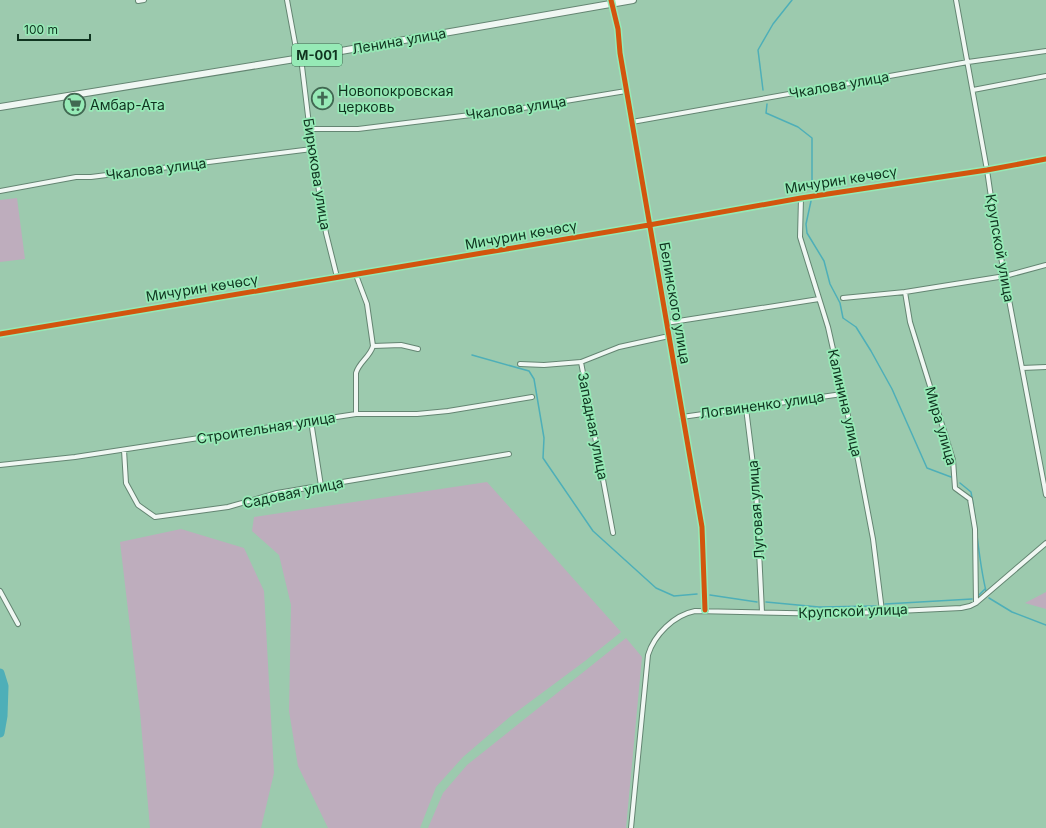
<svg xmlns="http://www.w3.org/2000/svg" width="1046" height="828" viewBox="0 0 1046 828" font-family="Inter,sans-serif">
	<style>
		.grass { fill: #beadbd }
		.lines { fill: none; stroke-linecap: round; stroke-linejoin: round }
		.stream { stroke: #4eafb8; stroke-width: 1.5 }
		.river { stroke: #4eafb8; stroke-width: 9 }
		.minor-casing { stroke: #648572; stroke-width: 6 }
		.primary-casing { stroke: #648572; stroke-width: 8 }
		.minor { stroke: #f0f7f3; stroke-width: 4 }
		.primary { stroke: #f0f7f3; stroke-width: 6 }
		.cycleway-casing { stroke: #96eab6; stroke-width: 8 }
		.cycleway { stroke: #d2550e; stroke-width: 5 }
		.labels { text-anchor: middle; stroke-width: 3.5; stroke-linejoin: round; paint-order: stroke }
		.shield { fill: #96eab6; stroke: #386b4d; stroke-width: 1 }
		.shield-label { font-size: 13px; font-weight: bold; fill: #103420 }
		.street-label { font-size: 14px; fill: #103420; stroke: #96eab6 }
		.poi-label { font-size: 14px; fill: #103420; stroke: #96eab6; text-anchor: start }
	</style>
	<rect width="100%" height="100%" fill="#9ccaae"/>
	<!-- grass -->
	<path class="grass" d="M17,198L25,259L0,262V200Z
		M487,482L621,632L585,661L511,716L463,757L436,787L420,828H328L298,766L289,711L291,605L279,555L252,531L254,517Z
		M181,529L244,548L264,591L274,773L261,828H150L140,712L120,542Z
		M1046,592V609L1025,603Z
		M626,638L642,657L626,828H428L443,793L467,765Z"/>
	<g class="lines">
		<!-- stream -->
		<path class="stream" d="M763,90L758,50L773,24L792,0
			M767,104L766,113L798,127L812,138V186
			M811,201L806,224L807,233L824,261L830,284L840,303L843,318L856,327L871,351L892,389L927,468L951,477
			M472,355L529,371L534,379L544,438L543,458L593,531L656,588L674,596L697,594
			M960,483L971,492C977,525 978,558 986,591
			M710,595L757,602
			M979,595L985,589
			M989,598L1012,612L1046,625
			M766,602L819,607L876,606
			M885,604L972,599"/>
		<!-- river -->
		<path class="river" d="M0,673L4,686L3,716L0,733"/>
		<defs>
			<path id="minor" d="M287,0L295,43L301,58L312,149L326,233L337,277
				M611,0L618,29L620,53L702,527L705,610
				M956,0L987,170L996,231L1046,495
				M138,1L144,0
				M973,90L1046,76
				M632,122L968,62L1046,51
				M309,129H358L511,110L626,91
				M0,191L76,177H91L312,149
				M801,198L800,237L828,327L858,460L873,539L882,611
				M356,275L367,304L373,346C370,357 359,362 356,373V414
				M905,292L910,322L953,460L955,488L970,499L975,529L976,603
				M843,298L905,292L1005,276L1046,265
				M666,323L819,299
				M0,334L649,225L801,198L987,170L1046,159
				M373,346L401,345L418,349
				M520,364L544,365L581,362
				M1022,368L1046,367
				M746,408L756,489L762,612
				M682,417L842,394
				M311,421L321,486
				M124,450L126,483L138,505L155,517L228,507L277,493L509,454
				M0,465L75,457L356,414H417L448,411L532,397
				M613,533L581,362L619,347L669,336
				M0,591L18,624
				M631,828L648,655C654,635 674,615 695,611L834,614L961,608L970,606L976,603L1046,543"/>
			<path id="primary" d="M0,107L301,58L633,0"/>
		</defs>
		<!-- minor casing -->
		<use href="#minor" class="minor-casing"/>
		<!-- primary casing -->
		<use href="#primary" class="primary-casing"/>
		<!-- minor -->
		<use href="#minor" class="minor"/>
		<!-- primary -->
		<use href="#primary" class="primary"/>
		<defs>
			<path id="cycleway" d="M611,0L618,29L620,53L702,527L705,610
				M0,334L649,225L801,198L987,170L1046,159"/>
		</defs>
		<!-- cycleway casing -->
		<use href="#cycleway" class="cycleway-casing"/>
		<!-- cycleway -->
		<use href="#cycleway" class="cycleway"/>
	</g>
	<!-- icons -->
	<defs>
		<symbol id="church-ring" viewBox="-11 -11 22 22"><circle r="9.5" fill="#96eab6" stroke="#416852" stroke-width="1.5"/><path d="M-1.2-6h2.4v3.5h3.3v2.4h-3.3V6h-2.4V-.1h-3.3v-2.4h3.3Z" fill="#416852"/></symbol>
		<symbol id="supermarket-ring" viewBox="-11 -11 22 22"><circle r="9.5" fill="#96eab6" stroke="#416852" stroke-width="1.5"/><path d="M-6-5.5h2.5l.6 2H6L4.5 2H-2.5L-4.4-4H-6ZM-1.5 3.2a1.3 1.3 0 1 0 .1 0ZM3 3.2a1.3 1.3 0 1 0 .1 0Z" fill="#416852"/></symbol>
	</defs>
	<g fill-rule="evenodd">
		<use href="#church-ring" x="310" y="86" width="25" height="25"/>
		<use href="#supermarket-ring" x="62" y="92" width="25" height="25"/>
	</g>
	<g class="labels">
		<!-- shield labels -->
		<rect class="shield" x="292" y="44" width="50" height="22" rx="3"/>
		<g class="shield-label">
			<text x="317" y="60">М-001</text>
		</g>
		<!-- street labels -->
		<g class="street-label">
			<text transform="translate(399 41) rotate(-10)" y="5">Ленина улица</text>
			<text transform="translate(839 85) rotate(-10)" y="5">Чкалова улица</text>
			<text transform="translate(516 108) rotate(-8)" y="5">Чкалова улица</text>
			<text transform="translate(156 169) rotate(-7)" y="5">Чкалова улица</text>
			<text transform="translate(317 174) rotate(81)" y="5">Бирюкова улица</text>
			<text transform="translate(841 180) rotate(-9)" y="5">Мичурин көчөсү</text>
			<text transform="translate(521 235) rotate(-10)" y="5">Мичурин көчөсү</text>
			<text transform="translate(1000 248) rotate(80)" y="5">Крупской улица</text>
			<text transform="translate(202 288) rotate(-9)" y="5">Мичурин көчөсү</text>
			<text transform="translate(675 303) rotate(80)" y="5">Белинского улица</text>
			<text transform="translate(845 403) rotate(77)" y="5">Калинина улица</text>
			<text transform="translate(762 405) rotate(-8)" y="5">Логвиненко улица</text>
			<text transform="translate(593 426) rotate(79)" y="5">Западная улица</text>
			<text transform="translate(941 426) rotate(74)" y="5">Мира улица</text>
			<text transform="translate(266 428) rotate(-9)" y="5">Строительная улица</text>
			<text transform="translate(293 493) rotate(-12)" y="5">Садовая улица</text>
			<text transform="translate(756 510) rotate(-94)" y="5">Луговая улица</text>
			<text transform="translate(853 611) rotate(-2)" y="5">Крупской улица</text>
		</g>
		<!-- poi labels -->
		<g class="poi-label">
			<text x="338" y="96">Новопокровская<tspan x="338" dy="16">церковь</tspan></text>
			<text x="90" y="110">Амбар-Ата</text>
		</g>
	</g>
	<!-- scale -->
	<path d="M18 34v6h72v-6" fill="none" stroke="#103420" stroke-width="2"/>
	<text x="24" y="34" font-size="12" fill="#103420" stroke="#96eab6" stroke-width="3" paint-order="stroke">100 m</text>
</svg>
